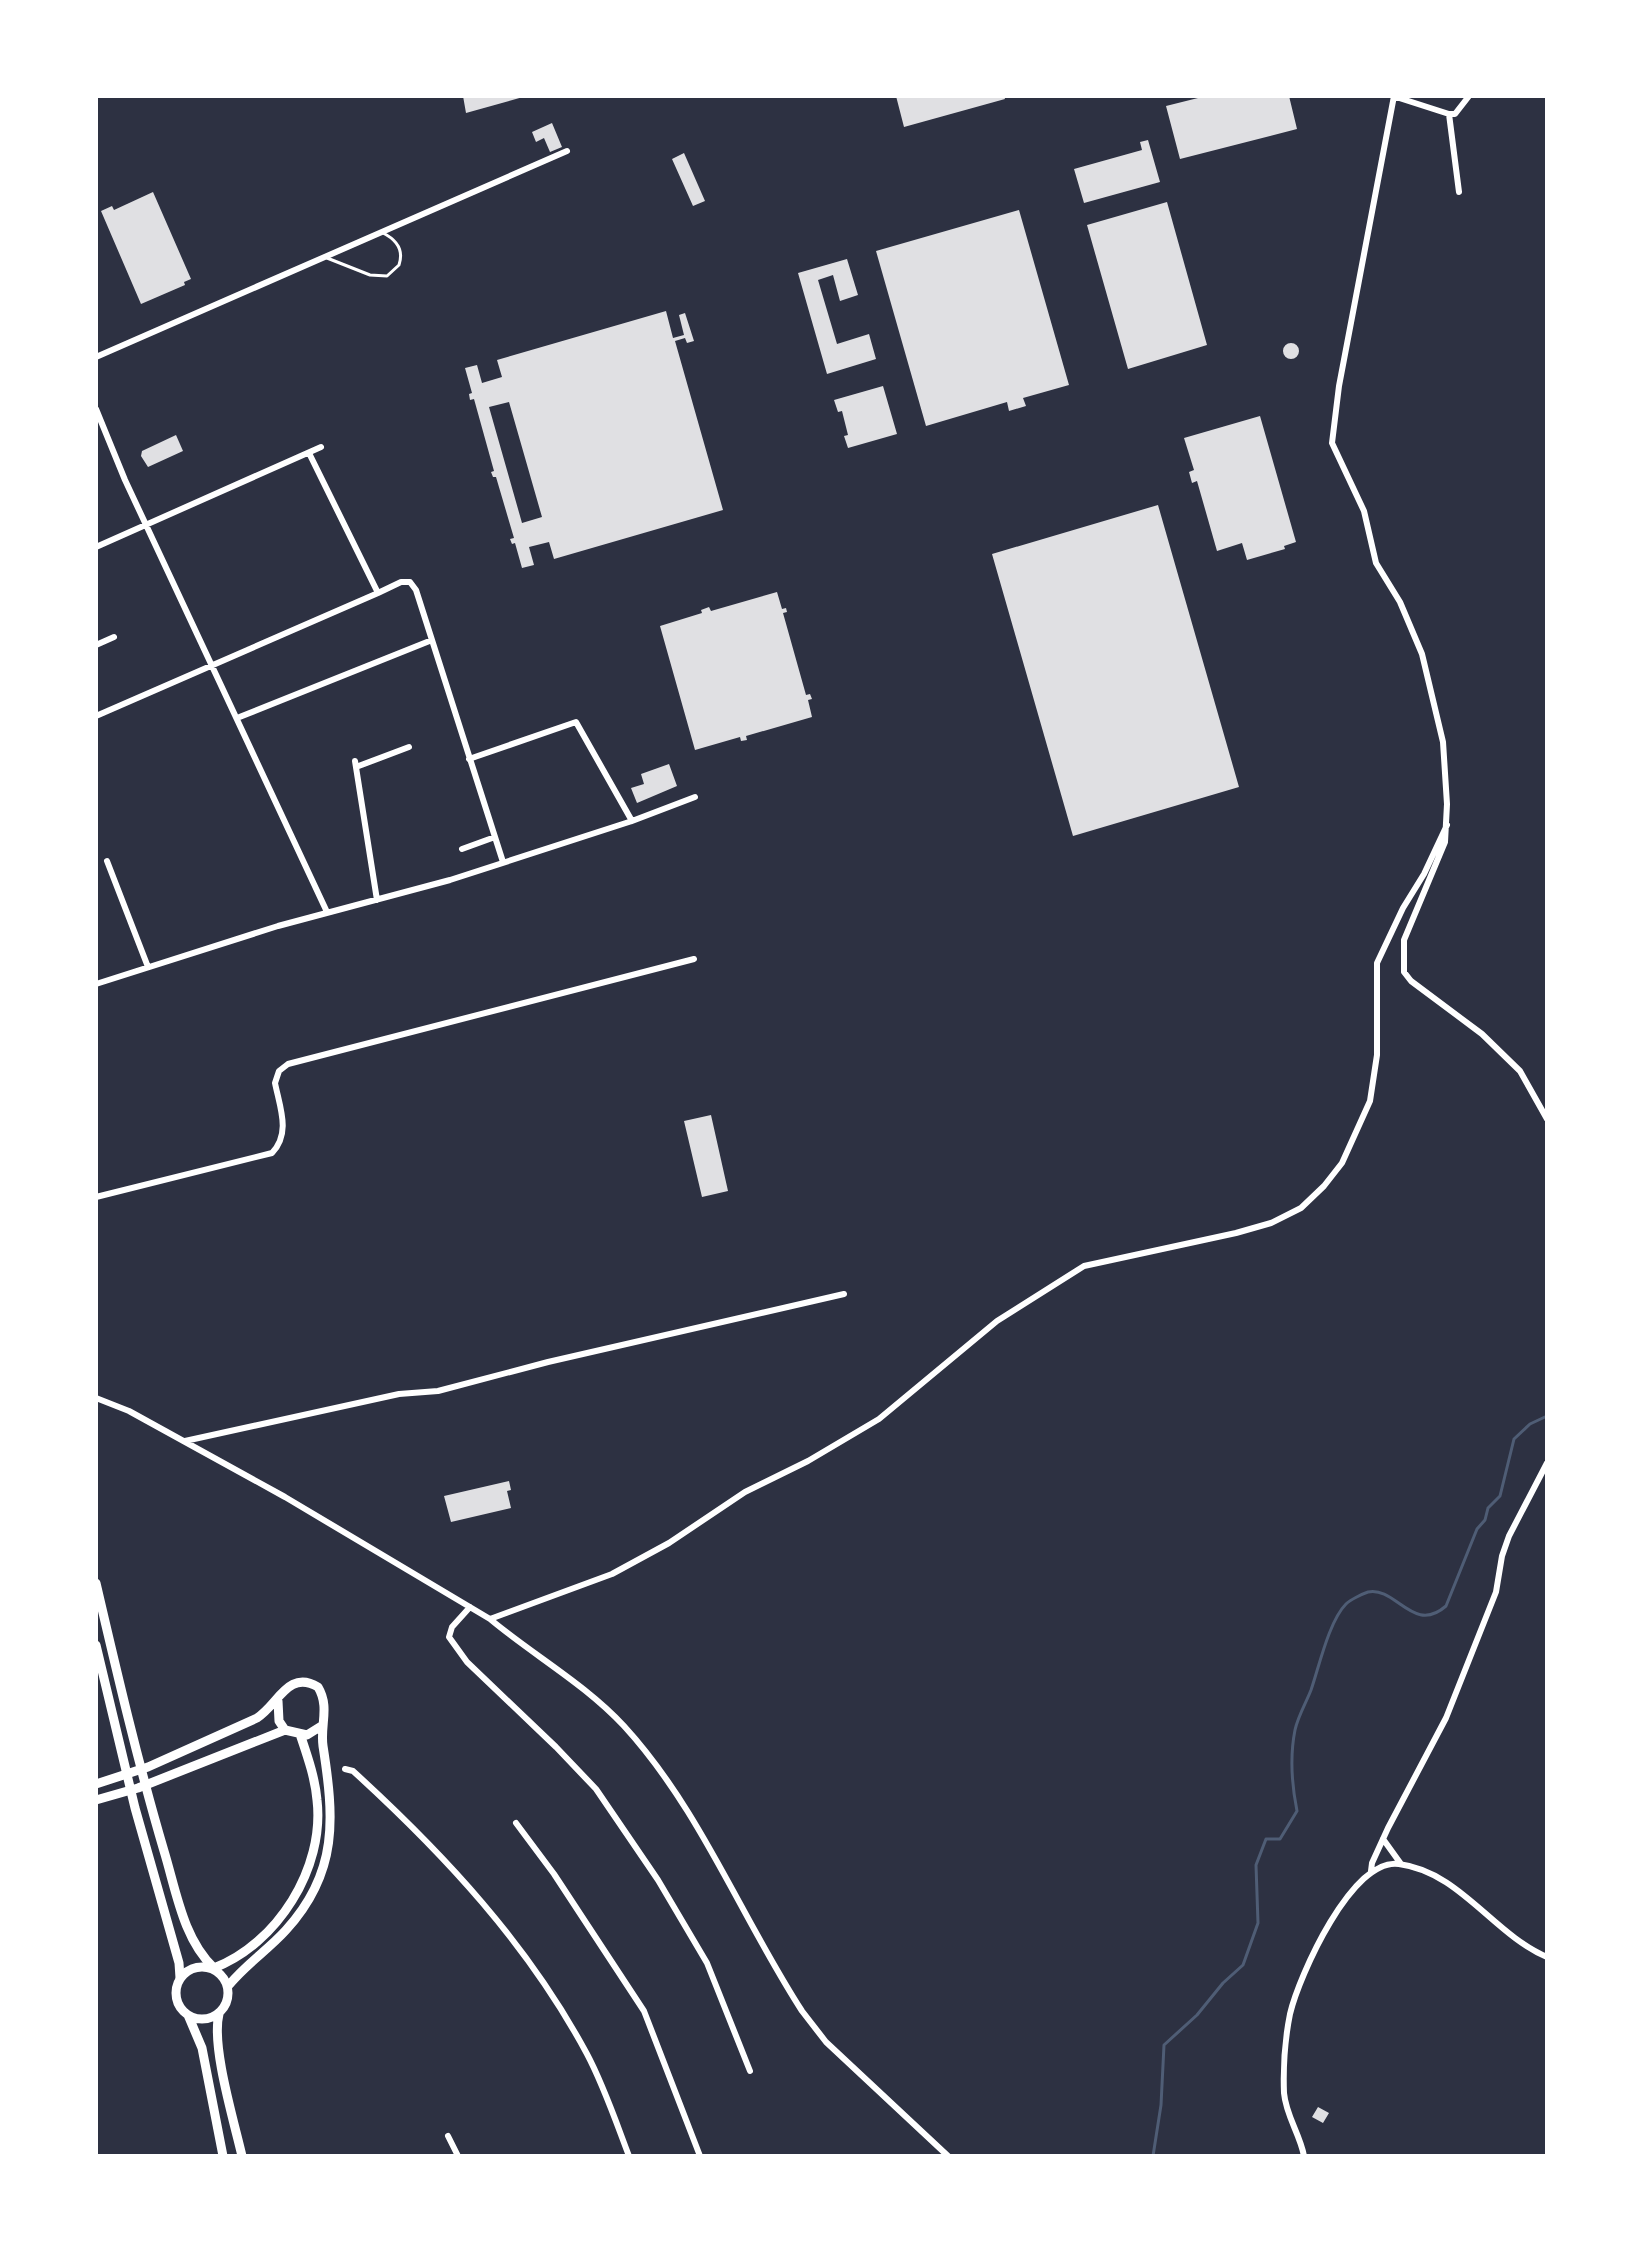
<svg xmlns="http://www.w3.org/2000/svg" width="1643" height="2252" viewBox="0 0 1643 2252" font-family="'Space Grotesk',sans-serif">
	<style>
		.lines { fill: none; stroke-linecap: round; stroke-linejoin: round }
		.stream { stroke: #4f5d75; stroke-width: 3 }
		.building { fill: #e0e0e3; fill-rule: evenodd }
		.service { stroke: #fff; stroke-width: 3 }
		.minor { stroke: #fff; stroke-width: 6 }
		.primary { stroke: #fff; stroke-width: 9 }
		.trunk { stroke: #fff; stroke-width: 9 }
	</style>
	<rect width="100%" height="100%" fill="#2d3142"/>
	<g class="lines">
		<!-- stream -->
		<path class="stream" d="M1153,2156L1161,2105L1164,2045L1197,2015L1223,1983L1243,1965L1258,1923L1256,1865L1266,1839H1280L1297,1811C1292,1786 1290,1755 1295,1730C1298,1716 1306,1703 1311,1690C1319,1667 1329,1621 1346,1604C1350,1600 1362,1594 1368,1592C1396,1586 1413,1635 1446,1606L1477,1529L1485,1520L1488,1508L1500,1496L1514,1439L1530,1424L1547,1416"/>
	</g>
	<!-- building -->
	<path class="building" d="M463,96H523V97L466,113Z
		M896,96H1004L1005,99L904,127Z
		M1206,96H1289L1297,129L1180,159L1166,106Z
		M552,123L562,147L550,152L544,138L536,142L532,132Z
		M1148,140L1160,182L1084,203L1074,169L1142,150L1140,142Z
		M684,153L705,201L693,206L672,159Z
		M153,192L191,279L184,282L185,285L141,304L101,211L112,206L114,210Z
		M1167,202L1207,345L1128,369L1087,225Z
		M1019,210L1069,385L1023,398L1026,406L1009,411L1007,402L926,426L876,251Z
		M847,259L858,295L840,301L833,275L818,280L837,344L869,334L876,359L827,374L798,273Z
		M666,311L673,338L684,335L679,315L685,313L694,341L687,343L685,338L675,341L723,510L554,559L549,542L529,547L534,565L522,568L515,543L512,544L510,539L514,538L496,477H493L491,472L494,471L474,399L470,400L469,394L472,393L465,368L477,365L482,383L502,377L497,360ZM509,402L542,517L522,523L489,407Z
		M1283 351a8 8 0 1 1 16 0a8 8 0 1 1-16 0Z
		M883,386L897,434L848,448L844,436L848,435L842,411L838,412L834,400Z
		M1260,416L1296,542L1284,546L1285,549L1247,560L1242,543L1217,551L1197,481L1192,483L1189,472L1194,470L1184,438Z
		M176,435L183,451L148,467L141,456L142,451Z
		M1158,505L1239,787L1073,836L992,554Z
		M777,592L782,609L786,608L787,612L783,613L806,695L810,694L812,699L808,700L812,717L746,736L747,740L741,741L740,737L695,750L660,626L702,613L701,610L709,607L711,611Z
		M669,764L677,786L637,803L631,788L644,784L641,774Z
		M711,1115L728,1191L702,1197L684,1121Z
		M509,1481L511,1490L507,1491L511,1508L451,1522L444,1496Z
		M1318,2107L1329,2113L1323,2123L1312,2117Z"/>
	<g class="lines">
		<!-- service -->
		<path class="service" d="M327,258L370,275L387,276L399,265C404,250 397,240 383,233"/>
		<!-- minor -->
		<path class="minor" d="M1393,96L1449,114H1455L1469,96
			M1394,96L1339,386L1332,443L1364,511L1376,563L1400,602L1422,654L1443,742L1447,804L1445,842L1404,940V972L1411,981L1482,1034L1520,1071L1547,1119
			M1449,114L1459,192
			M96,357L567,151
			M96,409L125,480L327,912
			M96,547L321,447
			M378,593L401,582H410L416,590L503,862
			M96,645L114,637
			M96,716L378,593L309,453
			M237,718L432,640
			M469,759L576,722L632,821
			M355,761L377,900
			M356,767L409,747
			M462,849L495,837
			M107,861L148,967
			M96,984L278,926L450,880L632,821L695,797
			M96,1197L272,1153C291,1133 280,1108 275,1083L279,1071L288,1064L694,959
			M96,1398L129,1411L285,1497L490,1619L612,1574L669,1543L745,1492L808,1461L879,1419L997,1321L1084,1266L1236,1233L1271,1223L1301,1208L1324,1186L1342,1163L1370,1101L1377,1055V963L1403,908L1424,874L1447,825
			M185,1441L399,1394L438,1391L548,1362L844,1294
			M470,1607L452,1627L449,1637L467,1662L556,1747L596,1789L658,1880L707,1963L750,2071
			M490,1619C533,1655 585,1684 624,1726C700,1809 741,1917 802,2011L826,2042L948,2156
			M345,1769L353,1771C444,1854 528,1944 587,2054C604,2086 616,2122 629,2156
			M516,1823L554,1874L644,2011L700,2156
			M1383,1839L1401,1864
			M1371,1871L1372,1863L1388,1828L1446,1718L1496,1592L1502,1556L1509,1536L1547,1463
			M448,2136L458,2156
			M1304,2156C1300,2134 1286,2116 1284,2093C1283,2067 1285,2039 1290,2014C1299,1976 1352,1857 1399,1864C1460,1872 1493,1934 1547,1957"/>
		<!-- primary -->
		<path class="primary" d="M96,1583C117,1673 138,1763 164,1851C176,1890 183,1939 214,1968
			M96,1645L135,1808L179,1963L180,1978"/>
		<!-- trunk -->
		<path class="trunk" d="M278,1701L279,1721L285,1730L307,1735L323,1725
			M96,1784L148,1767L257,1718C278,1705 288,1669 318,1687C330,1707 320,1725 323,1746C334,1817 339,1872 286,1930C268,1950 246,1964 229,1985
			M96,1800L138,1788L285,1730
			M176 1993a26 26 0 1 1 52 0a26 26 0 1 1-52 0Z
			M214,1968C277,1944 325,1868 317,1800C315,1777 307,1755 300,1734
			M219,2014C211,2046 234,2121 242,2156
			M188,2015L202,2048L223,2156"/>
	</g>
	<!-- border -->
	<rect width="1643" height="2252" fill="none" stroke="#ffffff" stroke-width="196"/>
</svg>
